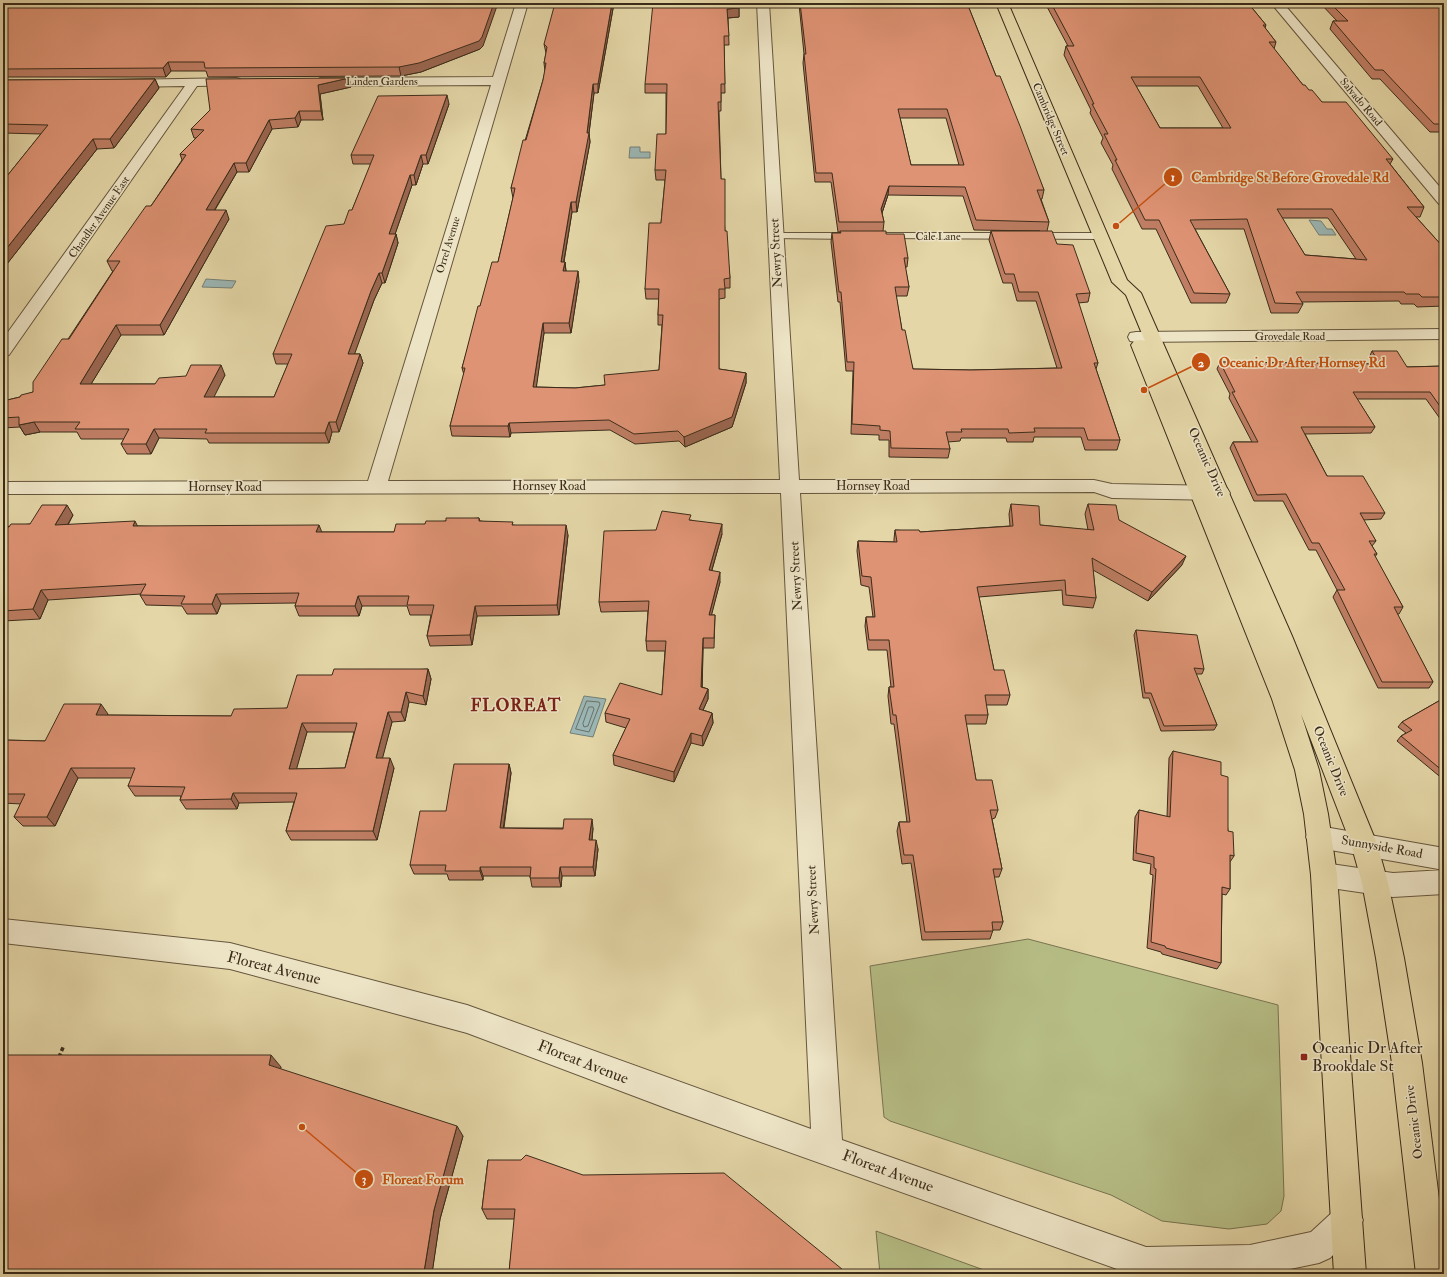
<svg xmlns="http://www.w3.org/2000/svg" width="1447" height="1277" viewBox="0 0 1447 1277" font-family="'IM FELL Double Pica',serif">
<rect width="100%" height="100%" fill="#e4d6a7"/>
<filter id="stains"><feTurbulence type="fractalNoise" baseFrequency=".005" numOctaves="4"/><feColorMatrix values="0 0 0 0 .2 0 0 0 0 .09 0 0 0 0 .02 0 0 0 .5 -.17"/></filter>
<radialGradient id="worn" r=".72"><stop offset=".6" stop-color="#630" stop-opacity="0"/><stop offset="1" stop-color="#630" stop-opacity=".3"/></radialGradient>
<path fill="#b6bd85" stroke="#787450" d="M1028,939L1278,1005L1284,1196L1281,1211L1267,1224L1229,1229L1162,1221L1111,1195L890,1121L884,1117L870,966Z
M876,1231L995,1274H880Z"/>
<path fill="#9bb6b4" stroke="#757f76" d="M630,147H640V152H650V158H629Z
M1309,220L1321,221L1327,229H1332L1336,235H1319Z
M206,279L236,281L232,288L202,287Z
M584,696L606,699L593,737L570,733Z"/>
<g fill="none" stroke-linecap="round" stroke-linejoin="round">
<path stroke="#6b7167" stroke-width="1" d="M587,701L599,702L600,704L589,732L576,729Z
M589,707H593L594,709L588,726L584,727L583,724Z"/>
<defs>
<path id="service" d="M775,233H853L859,236L853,239L771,238L769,236Z
M882,233H1101L1107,236L1101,239L878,238L876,236Z"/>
<path id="minor" d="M516,3H528L388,481L780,480L757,3H769L799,480H1094L1112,484L1220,486L1227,488L1230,493L1227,498L1220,500L1112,498L1094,492L800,493L842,1140L1146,1247L1250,1245L1311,1232L1336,1209L1347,1204L1358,1209L1363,1220L1358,1231L1330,1258L1319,1263L1266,1274H1131L671,1110L467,1033L230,969L3,943V919L230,943L467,1005L811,1129L781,493L3,494V482L368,481L491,85L320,86L314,82L320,78L493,77Z
M1271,3H1283L1444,192V205L1439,204Z
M236,78L240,79L242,82L240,85L197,86L9,355L3,356V339L185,86L126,87L120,83L122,80Z
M1444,329V339L1136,342L1130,341L1128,337L1130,333L1136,332Z
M1319,826L1444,848V894L1393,897L1324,887L1315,883L1311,875L1315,867L1324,863L1393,873L1444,870L1319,848L1310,845L1306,837L1310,829Z"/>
<path id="primary" d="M996,3H1008L1127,280L1141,293L1292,636L1377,844L1388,883L1404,958L1422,1063L1444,1239V1274H1416L1392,1063L1376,958L1362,883L1351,844L1301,714L1319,770L1328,814L1337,875L1366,1274H1334L1311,875L1304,814L1295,770L1272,699L1131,345L1134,341L1140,340L1145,341L1126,295L1112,282Z"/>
</defs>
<use href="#service" stroke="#65563d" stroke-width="2"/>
<use href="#minor" stroke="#65563d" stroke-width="2"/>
<use href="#primary" stroke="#3b2c1a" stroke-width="2"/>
<path stroke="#3b2c1a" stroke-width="3.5" stroke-dasharray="4 2.5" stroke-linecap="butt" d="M59,1057L64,1045"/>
<use href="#service" fill="#ede4c6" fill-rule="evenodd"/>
<use href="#minor" fill="#ede4c6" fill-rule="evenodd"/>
<use href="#primary" fill="#e4d6a7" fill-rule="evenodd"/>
</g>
<path fill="#bf7e64" stroke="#3b2c1a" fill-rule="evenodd" d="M614,3L598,93H594L589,133L590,142L577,212H572L564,262H565L566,271L579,281L571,333H544L536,387L575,388L605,385L659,370L662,325H658V315L659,299H646L645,289L661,223L665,180H656L655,170L666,134V93H645V84L739,8V17L728,18L729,45H724L725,93H721V111H719L721,179L725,231L730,278V288H725V298L719,299V369L746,373V383L732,427L685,447L679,441L635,444L610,430L511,433L510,437L452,436L450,426L464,375L462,368L480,306L498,262L502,245L513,198L511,188L543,80L545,72L544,63L546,53L544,44Z
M794,3H967L996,76L1044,190L1042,199H1041L1049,222L1047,231L1057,244L1090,293L1088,302L1078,303L1098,363L1096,369L1120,440L1117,450H1085L1081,437H1034L1033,442H1007L1006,438H961L960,441L948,442L950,449L948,458L889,457V440H879V435L851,434L853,371H846L840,302H838L831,242L832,233H840V232H838L831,182H815L803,63L804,54L799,4H794ZM900,118H946L959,165H911ZM888,195L963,196L974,230L1040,231H991L989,240L1003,283H1012L1017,301H1036L1057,368L971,370L913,369L902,330L896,296H907L909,287L905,267H907L908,258L883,231L884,222L882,213Z
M1045,3H1248L1266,25L1265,28L1276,42L1274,49L1303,85L1309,90L1322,102L1393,159L1390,164L1424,207L1420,217H1416L1444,248V306L1417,307L1414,304H1401L1399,301L1302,302L1303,304L1298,313H1271L1244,229H1195L1230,294L1226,303H1191L1156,229H1142L1112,169L1113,165L1101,143L1103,138L1090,113L1091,110L1064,55L1066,46H1068ZM1136,86H1198L1223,128H1160ZM1282,218H1328L1356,259L1305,255Z
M1320,3H1444V137L1440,132H1430L1380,79H1372L1330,29L1333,21H1337Z
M3,10L483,46L480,49L421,72L401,76L208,77L206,71H171L166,77H3Z
M349,78L351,87L320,94L323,120H301L298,127L272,129L249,172H237L215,210L229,219L164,335H121L91,384H155L225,375L213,397H274L288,364H276L273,354L344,224L352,210L371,164H353L351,155L449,104L428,164H423L416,185H412L395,234H396L398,243L385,283H382L374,300L354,354H360L363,363L339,432H332L329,443H209L207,439L159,438L151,454H127L121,444L124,439H81L77,432H40L25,435L20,427L3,428V401L20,397L33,392L113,271H112L107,261L151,206L182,160L180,154L196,138H194L191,129Z
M155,79L159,88L114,148L97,149L3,269V181L41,134L3,133V80Z
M1372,351L1407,367L1444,366V420H1441L1426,399H1357L1375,427L1371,433L1305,434L1327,476L1385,513L1381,519L1363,520L1376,541L1372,546L1377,554L1375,557L1403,607L1399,614H1397L1433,682L1429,688H1378L1333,597L1337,590L1316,550H1309L1283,501H1254L1230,448L1233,442H1252L1229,398L1230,394L1217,369L1220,362L1372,364L1369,358Z
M1011,504L1040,525L1088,530L1085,514L1088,504L1119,520L1182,565L1148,601L1093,570L1096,598L1093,608L1063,605L1062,590L979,597L994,670L1010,695L1007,705H986L988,715L986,724H966L976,780L998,810L995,818L992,819L1002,869L999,877H994L1003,922L1000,930H993L990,939L922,940L911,863L902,864L897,831L899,822H907L894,724H891L888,696L889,687H891L887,650H868L865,626L866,617H873L869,587L861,585L857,551L858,541L894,542V539L895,530L920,532L1010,526L1009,514Z
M73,515L68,525L138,526L322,532H394L425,524L446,521L479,518L480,521L513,525L568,535L559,615L477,616L472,645L430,646L427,636L431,615H410L407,606H362L359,616H299L295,606L296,603L221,604L217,614H187L182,606L146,605L140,595L141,594L48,600L40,619L3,621V527L30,524Z
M691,520L722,534L712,570L720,582L711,615H715L714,648H703L702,687L708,689V699L703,710L712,713L713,723L703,746L691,743L674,782L614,765L613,755L626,728L606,722L605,713L662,695L665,651H647L646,641L648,611L601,612L599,602L656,530Z
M1136,630L1204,669L1202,674H1196L1217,725L1214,730L1161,731L1149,698H1143L1134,635Z
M428,669L431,679L426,705L409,702L405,721L392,722L382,758L394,768L377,840H291L286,831L294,802L239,803L237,809H186L180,800L181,796H135L128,786L132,778H78L55,826H23L14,817L21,804L3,803V740L45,741L108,714L107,715L231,716L287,708L332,675ZM307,732H354L345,768L296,769Z
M1444,698V780L1397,741L1401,736L1406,733L1398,727L1402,722Z
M1173,751L1221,775L1228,831L1234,856L1230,862V889L1226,895L1222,894L1221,963L1217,969L1162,954L1161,952L1147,948L1153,875L1150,874L1151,864L1133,860L1135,817L1139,810L1167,817L1169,758Z
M509,764L511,773L504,828H593L592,840L598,849L595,876H562L561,887H532L530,876H483V880H449L447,874H414L410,865L446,811Z
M281,1067L280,1069L463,1136L440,1219L432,1272H509L515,1219H487L482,1209L488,1160L848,1274H3Z"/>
<path fill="#9b6751" stroke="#3b2c1a" d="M494,3H498L483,46L480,49L421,72L401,76L399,67Z
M612,3H614L598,93V84Z
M739,8V17L727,18V9Z
M168,62L171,71L166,77L163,68Z
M349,78L351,87L320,94L323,120L321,111L318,85Z
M155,79L159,88L114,148L110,139Z
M593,84L594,93L589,133L590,142L577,212L576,202L587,133Z
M447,95L449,104L428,164L426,155Z
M299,111L301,120L298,127L295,118Z
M269,120L272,129L249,172L246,163Z
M93,139L97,149L3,269V253Z
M421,155L423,164L416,185L414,175Z
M234,163L237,172L209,219L206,210Z
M410,175L412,185L392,243L389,234Z
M889,186L888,195L880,219L881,209Z
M571,202L572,212L562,272L561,262Z
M226,210L229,219L164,335L160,325Z
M396,234L398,243L385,283L382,273Z
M565,262L566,272L563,271Z
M578,271L579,281L571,333L569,323Z
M379,273L382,283L374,300L351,364L348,354L371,291Z
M543,323L544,333L535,397L533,387Z
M116,325L121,335L85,394L80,384Z
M360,354L363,363L339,432L336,422Z
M221,365L225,375L209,407L204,397Z
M746,373V383L732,427L685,447L684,437Z
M34,422L40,432L25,435L19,425Z
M329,422L332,432L329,443L325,433Z
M509,423L511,433L510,437L508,426Z
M154,429L159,438L151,454L146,444Z
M67,505L73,515L61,536L55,525Z
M135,521L140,531L133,526Z
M722,524V534L709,580V570Z
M319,525L323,535L316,532Z
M566,525L568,535L559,615L557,605Z
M1186,556L1182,565L1148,601L1152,592Z
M720,572V582L709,625V615Z
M41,590L48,600L40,619L33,609Z
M216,594L221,604L217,614L212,604Z
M358,596L362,606L359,616L355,606Z
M475,606L477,616L472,645L470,635Z
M703,638V648L702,697L701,687Z
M428,669L431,679L426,705L423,696Z
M708,689V699L699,719V709Z
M406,692L409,702L405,721L401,712Z
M101,704L108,714L103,725L96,715Z
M388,712L392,722L380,768L376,758Z
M712,713L713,723L703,746L702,736Z
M302,723L307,732L294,778L289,769Z
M691,733V743L674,782V772Z
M390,758L394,768L377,840L373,831Z
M509,764L511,773L502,837L500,828Z
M71,768L78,778L55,826L47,817Z
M233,793L239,803L237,809L231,799Z
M592,819L593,828L591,849L589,840Z
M596,840L598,849L595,876L593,867Z
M480,867L483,876V880L480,871Z
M560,867L562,876L561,887L559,878Z
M271,1055L281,1067L279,1077L269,1065Z
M457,1126L463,1136L440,1219L432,1274L424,1272L434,1210Z"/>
<path fill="#de9374" stroke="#3b2c1a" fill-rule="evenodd" d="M13,3H494L482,37L479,41L419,63L399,67L205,68L204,62H168L163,68L3,69V10Z
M555,3H612L598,84H593L587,133H589L576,202H571L561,262H565L563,271H578L569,323H543L533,387L575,388L605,385L604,375L659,370L663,315H658L659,289H645L649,223H661L666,170H655L657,134H666L667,84H645L653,3H736L739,8L727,9L729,36H724L725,84H721V102H718L721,179H725V231H727L730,278L724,279L725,289H719V369L746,373L732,417L684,437L678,431L634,434L609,420L509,423L508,426H450L465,368H462L478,306H480L492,262H498L502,245L514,193L515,188H511L523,140H526L543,80L546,63H544L547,47L544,44Z
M800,3H967L996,76H1000L1020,126L1044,190H1037L1049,222L976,220L965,187L889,186L881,209L884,222H839L832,173H816L804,54H806ZM898,109H947L964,165H911Z
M1051,3H1248L1266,25H1263L1276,42H1269L1303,85H1305L1309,90H1312L1322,102H1346L1393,159H1386L1424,207H1407L1444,248V297H1422L1419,294H1406L1404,292H1296L1303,304L1275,303L1247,219L1190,220L1230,294L1194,293L1159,220H1145L1115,160H1117L1104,134H1108L1092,104H1094L1066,46H1074ZM1131,77H1200L1231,128H1160ZM1277,209H1332L1367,260L1305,255Z
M1330,3H1444V124H1434L1383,70H1375L1333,21H1348Z
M349,78L318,85L321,111H299L295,118L269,120L246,163H234L206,210H226L160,325H116L80,384H155L159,378L186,376L191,365H221L204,397H274L292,354H273L326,226L344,224L349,210H352L374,155H351L378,96L447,95L426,155H421L414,175H410L389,234H396L382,273H379L371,291L348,354H360L336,422H329L325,433H205L207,429H154L146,444H121L129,429H75L80,422H34L19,425V417L3,418V401L20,397L21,395L33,392V382L62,339H69L120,261H107L146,206H151L186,155L180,154L204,130L191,129L210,110L206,79Z
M155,79L110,139H93L3,253V181L48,125L3,124V80Z
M840,231H886V234H904L908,258H904L909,287H895L902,330H905L913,369L971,370L1062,368L1038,292H1019L1014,274H1005L991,231H1052L1057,244L1073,245L1090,293L1076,294L1098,363H1094L1120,440H1088L1084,428H1034L1035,432L1009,433L1008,429H961L962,432H946L950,449L891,448L890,431L880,430V426L852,424L854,362H847L841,292H839L832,233H841Z
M1372,351H1397L1407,367L1444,366V412L1430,392H1353L1375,427H1301L1327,476H1363L1385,513H1360L1376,541H1369L1377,554H1374L1403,607H1394L1433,682H1382L1337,590H1345L1319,543H1312L1286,494L1257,495L1233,442H1258L1232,392H1235L1220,362L1380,364Z
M1011,504L1039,506L1040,525L1094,530L1088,504L1116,505L1119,520L1186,556L1152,592L1092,558L1096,598L1066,595L1065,580L977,587L994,670H1004L1010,695H985L988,715H965L976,780H992L998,810H990L1002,869H993L1003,922H992L993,931L925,932L913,855H904L899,822H910L896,715H893L889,687H894L889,640H869L866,617H875L871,577L862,576L858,541L897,542L895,530H919L920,532L1013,526Z
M42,505H67L55,525L135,521L133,526L319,525L316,532H394L396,524H425L426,521H446V518H479V521L513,522L512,525H566L557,605L475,606L470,635L427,636L434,605H407L409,596H358L355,606H295L299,593L216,594L212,604H181L185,596L140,595L146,584L41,590L33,609L3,611V527H9L11,524H30Z
M662,511L691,515L689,520L722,524L709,570L720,572L709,615H715L714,638H703L701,687L708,689L699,709L712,713L702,736L691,733L674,772L613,755L630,719L605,713L620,683L662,695L666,641H646L649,601L599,602L604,531L656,530Z
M1136,630L1197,635L1204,669L1194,668L1217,725L1164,726L1151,693H1145Z
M334,669H428L423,696L406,692L401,712H388L376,758H390L373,831H286L297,793H233L231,799L180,800L185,787L128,786L135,768H71L47,817H14L25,794H3V740L45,741L64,704H101L96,715L231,716L234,709L287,708L297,675H332ZM302,723H357L345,768L289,769Z
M1444,698V772L1401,736L1412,730L1402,722Z
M1173,751L1221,762V775L1228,777V831L1233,832L1234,856L1230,855V889L1222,887L1221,963L1166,948L1165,946L1151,942L1156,869L1154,868V857L1136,853L1139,810L1170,817Z
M454,764H509L500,828L563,829L564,819H592L589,840H596L593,867H560L559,878H530L531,867H480V871H445L446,865H410L420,811H446Z
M3,1055H271L269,1065L457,1126L434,1210L424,1272H509L515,1209H482L488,1160H521L526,1155L583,1175L724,1173L848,1274H3Z"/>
<rect fill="#8f2418" stroke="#ede4c6" stroke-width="1.5" x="1300" y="1053" width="8" height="8" rx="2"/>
<g text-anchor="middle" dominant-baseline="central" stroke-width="3" stroke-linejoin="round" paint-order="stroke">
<g font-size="11" fill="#3b2c1a" stroke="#ede4c6">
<text x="382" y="81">Linden Gardens</text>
<text transform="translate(1361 102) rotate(50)">Salvado Road</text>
<text transform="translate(1051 119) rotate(67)">Cambridge Street</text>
<text transform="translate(99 217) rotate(-55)">Chandler Avenue East</text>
<text x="938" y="236">Cale Lane</text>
<text transform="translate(448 245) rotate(-73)">Orrel Avenue</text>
<text x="1290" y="336">Grovedale Road</text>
</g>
<g font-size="13" fill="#3b2c1a" stroke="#ede4c6">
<text transform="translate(776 253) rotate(-93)">Newry Street</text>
<text transform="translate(1207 462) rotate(66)">Oceanic Drive</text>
<text x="549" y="486">Hornsey Road</text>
<text x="873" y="486">Hornsey Road</text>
<text x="225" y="487">Hornsey Road</text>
<text transform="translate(796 576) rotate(-93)">Newry Street</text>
<text transform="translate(1331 761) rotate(68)">Oceanic Drive</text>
<text transform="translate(1382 847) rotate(10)">Sunnyside Road</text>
<text transform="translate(813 900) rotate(-93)">Newry Street</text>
<text transform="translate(1414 1122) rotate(-97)">Oceanic Drive</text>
</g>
<g font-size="16" fill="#3b2c1a" stroke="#ede4c6">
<text transform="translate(274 968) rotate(14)">Floreat Avenue</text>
<text transform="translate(583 1062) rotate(21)">Floreat Avenue</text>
<text transform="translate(888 1171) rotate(20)">Floreat Avenue</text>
</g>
<g font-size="16" fill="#3b2c1a" stroke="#ede4c6" text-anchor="start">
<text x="1312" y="1048">Oceanic Dr After<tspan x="1312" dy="18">Brookdale St</tspan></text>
</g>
<g font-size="17" font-weight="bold" letter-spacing="1" fill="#7a1f14" stroke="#ede4c6">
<text x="516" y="705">FLOREAT</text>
</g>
</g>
<path fill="none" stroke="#c5500f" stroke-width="1.5" d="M1116 226L1173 177M1144 390L1201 362M302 1127L364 1179"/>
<g fill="#c5500f" stroke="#ede4c6" stroke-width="1.5">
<circle cx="1116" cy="226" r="4"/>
<circle cx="1144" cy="390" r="4"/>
<circle cx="302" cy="1127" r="4"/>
<circle cx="1173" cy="177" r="10"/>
<circle cx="1201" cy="362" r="10"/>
<circle cx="364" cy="1179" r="10"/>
</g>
<g font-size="12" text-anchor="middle" font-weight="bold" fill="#fff">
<text x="1173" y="181">1</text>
<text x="1201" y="367">2</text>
<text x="364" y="1183">3</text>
</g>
<g font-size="14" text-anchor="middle" font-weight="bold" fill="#c5500f" stroke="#ede4c6" stroke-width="3" stroke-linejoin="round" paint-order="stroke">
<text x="1290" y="182">Cambridge St Before Grovedale Rd</text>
<text x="1302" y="367">Oceanic Dr After Hornsey Rd</text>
<text x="423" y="1184">Floreat Forum</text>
</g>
<rect width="1447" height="1277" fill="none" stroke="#e4d6a7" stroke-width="16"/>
<rect x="4" y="4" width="1439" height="1269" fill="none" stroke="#3b2c1a" stroke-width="2"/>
<rect x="8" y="8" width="1431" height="1261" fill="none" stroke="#3b2c1a"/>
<rect width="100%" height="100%" filter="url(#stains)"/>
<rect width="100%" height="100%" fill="url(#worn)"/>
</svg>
